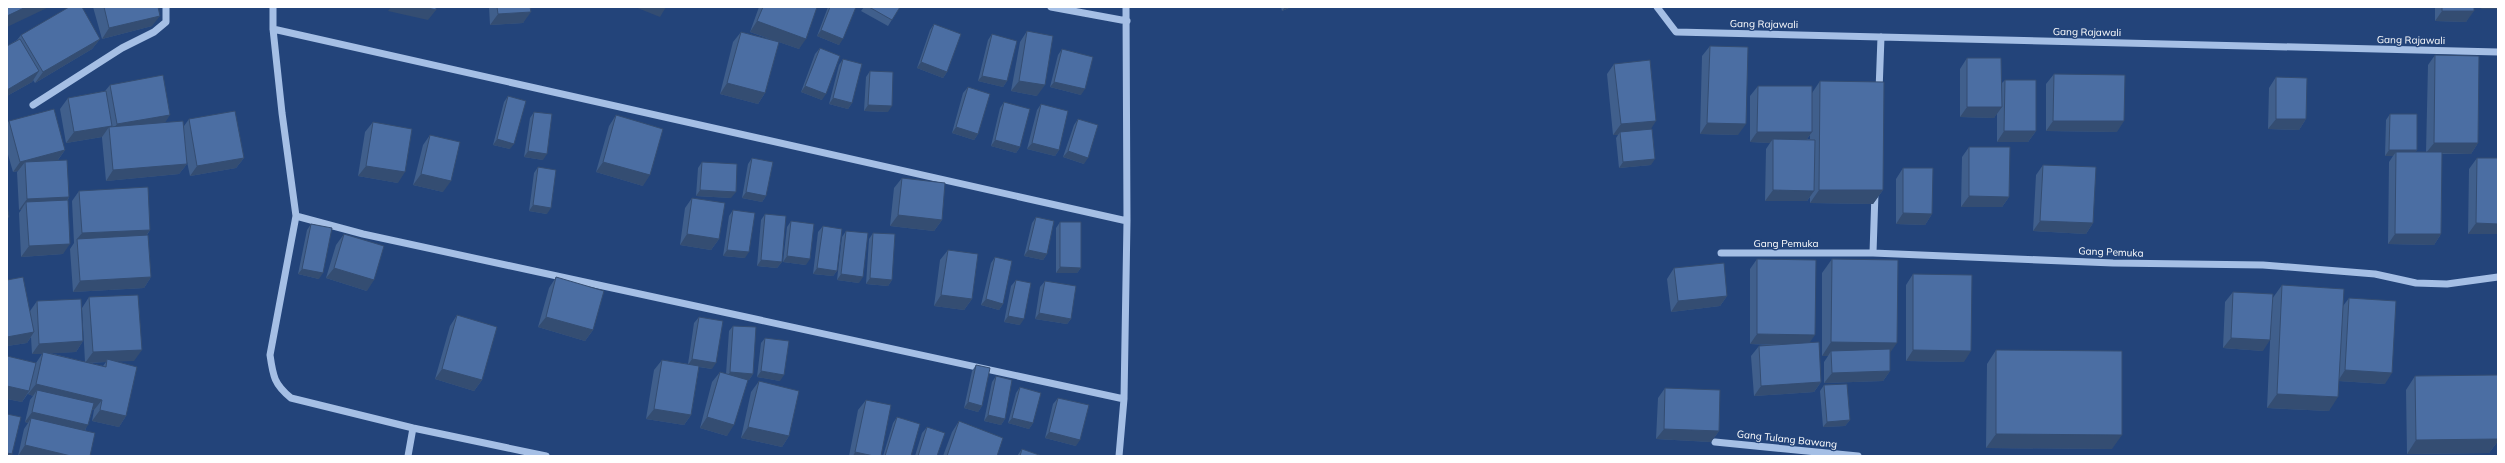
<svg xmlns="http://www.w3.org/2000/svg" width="2505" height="463" viewBox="0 0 2505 463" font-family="Mulish,sans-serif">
<rect width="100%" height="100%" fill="#23447a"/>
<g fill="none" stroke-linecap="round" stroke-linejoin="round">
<path stroke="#a5bfe5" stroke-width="7" d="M273,7V29L282,113L296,216L270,355C273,376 274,384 291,398L413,428L546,456
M1051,7L1127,21
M1657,7L1676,32L2498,52
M273,29L1127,221
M1879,91L1881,37
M33,105L122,48L154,32L166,22V7
M296,216L363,234L1124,399
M1721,253H1873L2113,263L2263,265L2375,274L2416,283L2447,284L2498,277
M1873,253L1875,193
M1715,442L1858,456
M408,456L413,428
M1119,456L1124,399L1127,221L1126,7"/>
</g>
<path fill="#405f8c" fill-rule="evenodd" d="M93,7H158L152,26L102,39Z
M489,7H530L523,23L490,25Z
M759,7H817L799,49L779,42L765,93L758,104L720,94L733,42L741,32L775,41L750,32Z
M828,7H856L839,45L817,36Z
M864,7H900L888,26L861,11Z
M1281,7H1291L1282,11Z
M2435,7H2474L2466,22L2435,21Z
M934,24L947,72L943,78L917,68L930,30Z
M1027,31L1037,96L1011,91L1020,42Z
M992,34L1007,81L1003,87L978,81L988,40Z
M21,35L100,39L92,49L35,83L33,80L32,82L7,96V46L17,40Z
M1710,46L1738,135L1700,134L1702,56Z
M820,48L822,100L801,92L815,54Z
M1062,49L1081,95L1050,87L1058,55Z
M2435,55L2478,143L2471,154H2442L2441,234L2434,245L2388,244L2389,162L2393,156H2385L2386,120L2390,114L2417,150L2415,152H2426L2428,65Z
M1967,58L2001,84L2005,80L2036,131L2028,142H1997V113L1994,118L1960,117V69Z
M843,59L852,103L848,109L829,104L839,65Z
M1614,64L1651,129V165L1619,168L1616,138L1618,135H1613L1607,74Z
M870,71L888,112L864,111L866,77Z
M2054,74L2117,132L2046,131V84Z
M2276,77L2306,119L2299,130L2268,129L2269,88Z
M1820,81L1883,190L1873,204L1810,203V197L1807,201H1765L1766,149L1770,143L1750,142V96L1758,86L1812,93ZM1810,135V139H1807Z
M110,85L165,123L184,126L189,119L244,158L236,168L190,176L186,157L187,164L179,174L106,181L102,138V137L66,143L60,109L68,98L105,91Z
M968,87L978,134L974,140L952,133L963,93Z
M508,96L510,149L493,145L504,102Z
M1004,102L1020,147L1016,153L991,146L1000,108Z
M1041,104L1059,150L1055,156L1027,149L1037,110Z
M534,112L543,160L524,157L530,118Z
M616,115L643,186L596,172L609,126Z
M1078,119L1084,164L1063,157L1074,125Z
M9,121L65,150L58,160L69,197L68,200L63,254L21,257L19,213L21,210H19L17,172L18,171L13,172L7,151V124Z
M373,122L398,183L358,176L365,132Z
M430,135L443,192L413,185L423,145Z
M1969,147L2009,197L2002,207H1961L1962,157Z
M752,158L766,196L762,202L742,198L748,164Z
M2477,158L2498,234H2468L2469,169Z
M702,162L731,198L696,196L698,168Z
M2043,165L2093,223L2086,234L2033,231L2036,175Z
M538,167L547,214L529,211L534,173Z
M1903,168L1932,214L1925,225L1896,224V179Z
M902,178L942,220L934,231L890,226L894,188Z
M79,191L150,230L147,235L151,277L144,288L73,292L70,249L74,243L72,201Z
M692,198L719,239L711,250L680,245L685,208Z
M733,210L745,258L723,256L729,216Z
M765,214L782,262L777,268L757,266L761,220Z
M1036,217L1047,254L1043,260L1024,256L1032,223Z
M791,221L806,265L783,262L787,227Z
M1060,222L1081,268L1077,273H1056V228Z
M311,224L319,279L298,274L307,230Z
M823,226L837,271L833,276L813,274L818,232Z
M846,231L859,283L837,280L842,237Z
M873,233L892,280L888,286L866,284L869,239Z
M344,234L367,291L326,278L336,245Z
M948,250L972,299L964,310L934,306L940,260Z
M995,257L1003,304L999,310L981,305L991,263Z
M1757,259L1810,342L1821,382L1814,392L1754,396L1751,356L1759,346L1772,345L1750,344V269Z
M1832,259L1890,353V371L1883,381L1824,383V362L1828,356H1822V273Z
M1674,268L1727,296L1720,306L1671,312L1667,279Z
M1913,274L1964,362L1906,361V285Z
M556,277L593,330L585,341L538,327L549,288Z
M7,280L30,311L37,301L83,341L76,352L50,353L85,362L82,308L89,297L134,361H115L126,416L119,427L92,421L94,410H92L85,431L90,456H18L24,429L28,423L25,422L30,400L33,396L28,394L29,392L22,402L7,399V356L36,363L42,354H32L31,337L27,343L7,346ZM106,362L103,366L89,363Z
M1016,280L1020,325L1004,322L1011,286Z
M1045,281L1071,319L1067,324L1035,319L1040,287Z
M2282,285L2343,306L2349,298L2385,384L2339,381L2329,411L2267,408L2272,299Z
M2233,292L2263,351L2223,348L2225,302Z
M457,315L482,380L474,391L435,379L450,326Z
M699,317L712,369L699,367L691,415L684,425L646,419L654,370L662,360L688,364L694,323Z
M733,326L753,374L749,380L746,379L727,436L700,428L712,382L720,372L726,374L729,331Z
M765,338L780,381L757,377L761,343Z
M1996,350L2112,449L1986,448L1987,364Z
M976,365L982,406L978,412L964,408L972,371Z
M2498,375V441L2489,453L2407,454L2406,390L2415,376Z
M996,376L1005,419L1001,425L984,421L992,382Z
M759,381L789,436L782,447L741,438L751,392Z
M1824,385L1850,420L1845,426L1823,427L1820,391Z
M1020,387L1033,423L1029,429L1008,423L1016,393Z
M1665,388L1719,431L1711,442L1656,439L1658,398Z
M1058,398L1076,446L1045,438L1053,404Z
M866,400L881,456H849L858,410Z
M897,417L911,456H883L893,423Z
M959,421L997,456H943L952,432Z
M927,427L937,456H915L922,433Z
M1022,449L1042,456H1017Z"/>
<path fill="#344d72" d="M26,7H49L7,27V16Z
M391,7H424L436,10L428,20L388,11Z
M635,7H666L660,17Z
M1285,7H1291L1282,11Z
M2482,7H2498V9H2481Z
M2442,11H2474L2466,22L2435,21Z
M531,12L523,23L490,25L498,14Z
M160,16L152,26L102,39L109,28Z
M757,21L806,39L799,49L750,32Z
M821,30L843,39L839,45L817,36Z
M100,39L92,49L35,83L43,72Z
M921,62L947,72L943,78L917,68Z
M39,71L32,82L7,96V90Z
M982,76L1007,81L1003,87L978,81Z
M1019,81L1045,85L1037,96L1011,91Z
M1054,82L1085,89L1081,95L1050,87Z
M727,83L765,93L758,104L720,94Z
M805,86L826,94L822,100L801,92Z
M833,98L852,103L848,109L829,104Z
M868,105L892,106L888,112L864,111Z
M1967,107H2002L1994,118L1960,117Z
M170,115L163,126L109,135L117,124Z
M2276,119H2306L2299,130L2268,129Z
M1656,121L1649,132H1620L1618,135H1613L1621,124Z
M2053,121H2124L2117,132L2046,131Z
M1707,123L1746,124L1738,135L1700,134Z
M112,126L109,129V127L102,137L66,143L74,132Z
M956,127L978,134L974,140L952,133Z
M2004,131H2036L2028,142H1997Z
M1757,132H1812L1804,143L1773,139L1770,143L1750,142Z
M497,139L514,144L510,149L493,145Z
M995,140L1020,147L1016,153L991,146Z
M1032,143L1059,150L1055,156L1027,149Z
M2434,143H2478L2471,154L2426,153Z
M65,150L57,161L25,162L18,171L13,172L20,162Z
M2389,150H2417L2413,156L2396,152L2393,156H2385Z
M528,151L547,154L543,160L524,157Z
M1068,151L1088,158L1084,164L1063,157Z
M244,158L236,168L190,176L197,166Z
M1655,159L1651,165L1619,168L1623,162Z
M603,162L650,175L643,186L596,172Z
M187,164L179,174L106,181L113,170Z
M366,166L405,172L398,183L358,176Z
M421,174L451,181L443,192L413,185Z
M700,190L736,192L731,198L696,196Z
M1773,190L1814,191L1807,201H1765Z
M1819,190H1883L1873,204L1810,203Z
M746,192L766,196L762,202L742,198Z
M1969,196L2009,197L2002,207H1961Z
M69,197L62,208L26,202L21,210H19L27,199Z
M533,205L551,208L547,214L529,211Z
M1903,213L1932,214L1925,225L1896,224Z
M898,215L942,220L934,231L890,226Z
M2040,221L2093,223L2086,234L2033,231Z
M2476,223L2498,224V234H2468Z
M150,230L143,240L77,239L82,233Z
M687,234L719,239L711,250L680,245Z
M2395,234H2441L2434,245L2388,244Z
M70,244L63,254L21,257L29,246Z
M727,250L749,252L745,258L723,256Z
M1028,250L1047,254L1043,260L1024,256Z
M787,256L810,259L806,265L783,262Z
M761,260L782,262L777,268L757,266Z
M1060,267L1081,268L1077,273H1056Z
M334,268L374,280L367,291L326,278Z
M817,268L837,271L833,276L813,274Z
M302,269L323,273L319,279L298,274Z
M841,274L863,277L859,283L837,280Z
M151,277L144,288L73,292L80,281Z
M870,278L892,280L888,286L866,284Z
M941,295L972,299L964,310L934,306Z
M1727,296L1720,306L1671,312L1678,301Z
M986,299L1003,304L999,310L981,305Z
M1039,313L1071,319L1067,324L1035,319Z
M1008,316L1024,319L1020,325L1004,322Z
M546,317L593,330L585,341L538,327Z
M34,332L27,343L7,346V337Z
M1757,334L1815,335L1808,345L1750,344Z
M2231,338L2270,340L2263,351L2223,348Z
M83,341L76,352L43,354V352L42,354H32L39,344Z
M1831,342L1897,343L1887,357L1831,351L1828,356H1822Z
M142,350L134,361L107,362V359L106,362L85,363L93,352Z
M1913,350L1971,351L1964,362L1906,361Z
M692,359L716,363L712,369L688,365Z
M442,369L482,380L474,391L435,379Z
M2345,370L2392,373L2385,384L2338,381Z
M761,371L784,375L780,381L757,377Z
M1890,371L1883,381L1824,383L1832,373Z
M730,372L753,374L749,380L726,378Z
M1821,382L1814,392L1754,396L1761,386Z
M36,384L102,400L94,410L36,396L37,390L33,396L28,394Z
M7,386L29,391L22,402L7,399Z
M2277,394L2338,397L2329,411L2267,408Z
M968,402L982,406L978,412L964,408Z
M654,409L691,415L684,425L646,419Z
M100,410L126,416L119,427L92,421Z
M32,412L88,425L81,436L31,418L28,423L25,422Z
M988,415L1005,419L1001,425L984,421Z
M707,417L734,425L727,436L700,428Z
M1012,418L1033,423L1029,429L1008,423Z
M1850,420L1845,426L1823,427L1827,422Z
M748,427L789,436L782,447L741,438Z
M1664,429L1719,431L1711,442L1656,439Z
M1049,432L1080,440L1076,446L1045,438Z
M1996,434L2122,435L2112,449L1986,448Z
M2498,439V441L2489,453L2407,454L2416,440Z
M25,445L71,456H18Z
M855,452L874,456H853Z
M7,453L12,454L11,456L9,454L8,456H7Z"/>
<path fill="#4b6ea3" stroke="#344d72" d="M7,7H26L7,16Z
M69,7H82L100,39L43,72L21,35Z
M104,7H158L160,16L109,28Z
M424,7H436V10Z
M497,7H530L531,12L498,14Z
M763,7H817L806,39L757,21Z
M830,7H856L843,39L821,30Z
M869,7H900L892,20Z
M2442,7H2474V11H2442Z
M934,24L961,34L947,72L921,62Z
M1027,31L1053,36L1045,85L1019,81Z
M741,32L779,42L765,93L727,83Z
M992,34L1017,41L1007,81L982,76Z
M20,39L39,71L7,90V46Z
M1710,46L1748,47L1746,124L1707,123Z
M820,48L840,56L826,94L805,86Z
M1062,49L1093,57L1085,89L1054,82Z
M2435,55L2479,56L2478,143H2434Z
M1967,58H2001L2002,107H1967Z
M843,59L862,64L852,103L833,98Z
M1650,60L1656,121L1621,124L1614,64Z
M870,71L893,72L892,106L868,105Z
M2054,74L2125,75L2124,121H2053Z
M163,75L170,115L117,124L110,85Z
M2276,77L2307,78L2306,119H2276Z
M2005,80H2036V131H2004Z
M1820,81L1884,82L1883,190H1819Z
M1758,86H1812V132H1757Z
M968,87L990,94L978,134L956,127Z
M106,91L112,126L74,132L68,98Z
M508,96L526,101L514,144L497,139Z
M1004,102L1030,109L1020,147L995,140Z
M1041,104L1068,111L1059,150L1032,143Z
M54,109L65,150L20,162L9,121Z
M235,111L244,158L197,166L189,119Z
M534,112L552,114L547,154L528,151Z
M2390,114H2417V150H2389Z
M616,115L663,129L650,175L603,162Z
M1078,119L1098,125L1088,158L1068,151Z
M183,121L187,164L113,170L109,127Z
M373,122L412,129L405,172L366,166Z
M1652,129L1655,159L1623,162L1620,132Z
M430,135L460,142L451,181L421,174Z
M1773,139L1815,140L1814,191L1773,190Z
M1969,147H2010L2009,197L1969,196Z
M2396,152H2442L2441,234H2395Z
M752,158L773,162L766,196L746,192Z
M2477,158H2498V224L2476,223Z
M67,160L69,197L27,199L25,162Z
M702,162L737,164L736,192L700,190Z
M2043,165L2096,167L2093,223L2040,221Z
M538,167L556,170L551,208L533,205Z
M1903,168H1933L1932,214L1903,213Z
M902,178L945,183L942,220L898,215Z
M148,187L150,230L82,233L79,191Z
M692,198L725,203L719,239L687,234Z
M68,200L70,244L29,246L26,202Z
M7,205L9,217L7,218Z
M733,210L755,213L749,252L727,250Z
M765,214L786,216L782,262L761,260Z
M1036,217L1054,221L1047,254L1028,250Z
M791,221L814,224L810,259L787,256Z
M1060,222H1081V268L1060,267Z
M311,224L332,228L323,273L302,269Z
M823,226L842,229L837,271L817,268Z
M846,231L868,233L863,277L841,274Z
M873,233L895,234L892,280L870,278Z
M344,234L384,246L374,280L334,268Z
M148,235L151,277L80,281L77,239Z
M948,250L978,254L972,299L941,295Z
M995,257L1012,261L1003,304L986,299Z
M1757,259L1816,260L1815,335L1757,334Z
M1832,259L1898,260L1897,343L1831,342Z
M1724,263L1727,296L1678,301L1674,268Z
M1913,274L1972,275L1971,351L1913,350Z
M23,277L34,332L7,337V280Z
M556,277L604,291L593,330L546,317Z
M1016,280L1031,283L1024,319L1008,316Z
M1045,281L1076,286L1071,319L1039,313Z
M2282,285L2344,289L2338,397L2277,394Z
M2233,292L2273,294L2270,340L2231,338Z
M138,295L142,350L93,352L89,297Z
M2349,298L2396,301L2392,373L2345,370Z
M81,299L83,341L39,344L37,301Z
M457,315L497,327L482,380L442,369Z
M699,317L723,321L716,363L692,359Z
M733,326L756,327L753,374L730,372Z
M765,338L789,341L784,375L761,371Z
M1819,342L1821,382L1761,386L1759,346Z
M1890,349V371L1832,373L1831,351Z
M1996,350L2122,351V435L1996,434Z
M43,352L106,367L107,359L137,367L126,416L100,410L102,400L36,384Z
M7,356L36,363L29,391L7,386Z
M662,360L699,366L691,415L654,409Z
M976,365L990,368L982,406L968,402Z
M720,372L748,380L734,425L707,417Z
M2498,375V439L2416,440L2415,376Z
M996,376L1012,380L1005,419L988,415Z
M759,381L799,391L789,436L748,427Z
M1847,384L1850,420L1827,422L1824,385Z
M1020,387L1041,393L1033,423L1012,418Z
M1665,388L1720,390L1719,431L1664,429Z
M37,390L94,403L88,425L32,412Z
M1058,398L1089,405L1080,440L1049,432Z
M866,400L891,405L881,456H874L855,452Z
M7,414L21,417L12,454L7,453Z
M897,417L920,424L911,456H885Z
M31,418L95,433L90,456H71L25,445Z
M959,421L1003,438L997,456H947Z
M927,427L945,433L937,456H918Z
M1022,449L1042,456H1020Z
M9,454L16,456H9Z"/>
<g text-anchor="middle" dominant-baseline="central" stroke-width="3" stroke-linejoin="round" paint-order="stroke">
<g font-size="10" fill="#fff" stroke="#23447a">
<text transform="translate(1764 24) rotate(1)">Gang Rajawali</text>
<text transform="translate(2087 32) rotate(1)">Gang Rajawali</text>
<text transform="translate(2411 40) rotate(1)">Gang Rajawali</text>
<text x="1786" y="243">Gang Pemuka</text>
<text transform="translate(2111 252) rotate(2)">Gang Pemuka</text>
<text transform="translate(1787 439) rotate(6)">Gang Tulang Bawang</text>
</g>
</g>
<rect width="2505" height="463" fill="none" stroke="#ffffff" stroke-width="16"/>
</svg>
